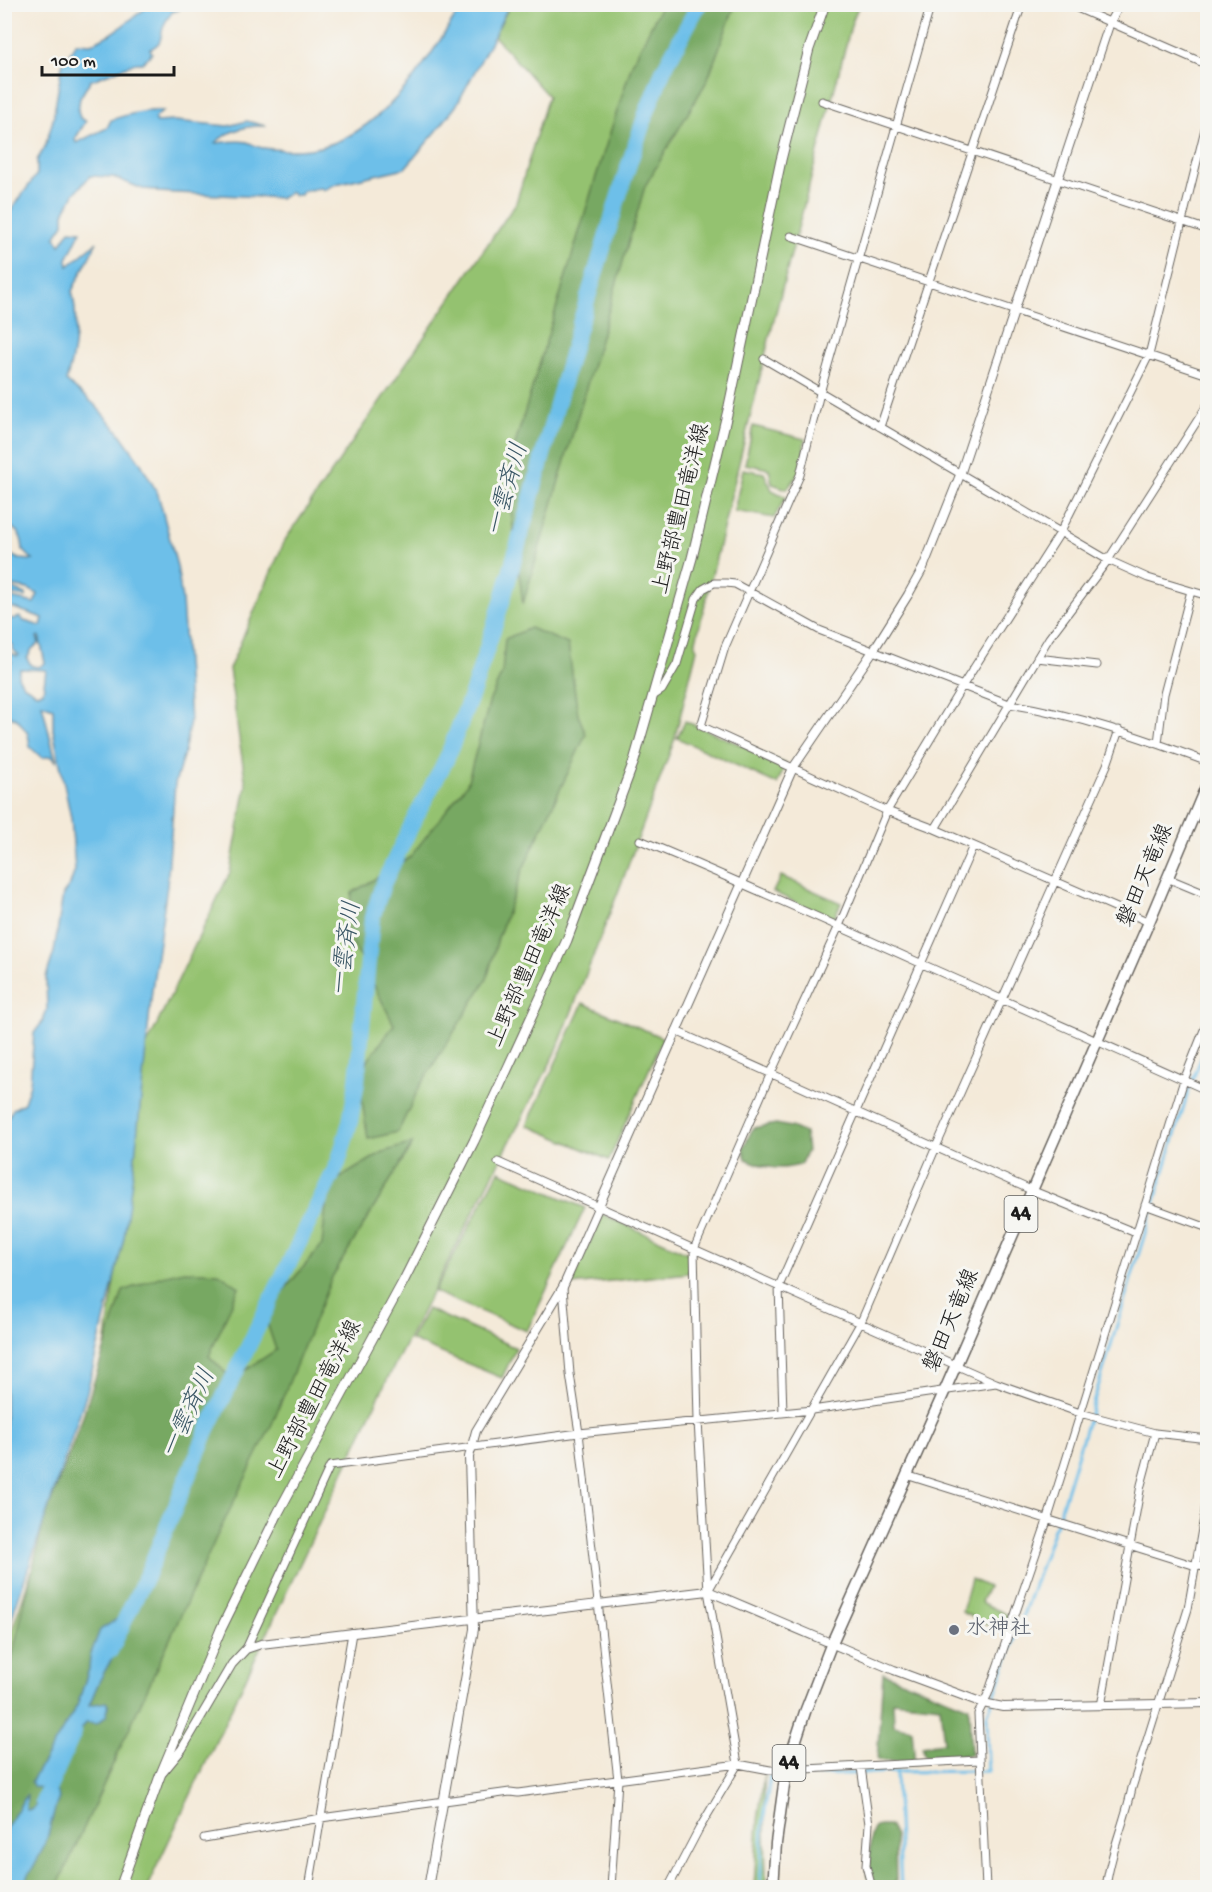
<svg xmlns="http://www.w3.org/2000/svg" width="1212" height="1892" viewBox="0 0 1212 1892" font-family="'Gochi Hand','Klee One',sans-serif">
<rect width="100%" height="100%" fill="#f6f6f2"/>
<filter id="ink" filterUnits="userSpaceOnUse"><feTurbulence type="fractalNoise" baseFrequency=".0167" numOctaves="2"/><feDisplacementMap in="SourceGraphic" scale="12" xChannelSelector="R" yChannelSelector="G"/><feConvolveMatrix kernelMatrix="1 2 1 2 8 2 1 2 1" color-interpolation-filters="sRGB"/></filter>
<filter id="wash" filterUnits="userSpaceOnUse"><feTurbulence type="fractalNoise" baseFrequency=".008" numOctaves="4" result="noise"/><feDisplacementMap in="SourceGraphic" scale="24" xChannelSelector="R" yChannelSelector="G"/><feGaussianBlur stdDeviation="1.35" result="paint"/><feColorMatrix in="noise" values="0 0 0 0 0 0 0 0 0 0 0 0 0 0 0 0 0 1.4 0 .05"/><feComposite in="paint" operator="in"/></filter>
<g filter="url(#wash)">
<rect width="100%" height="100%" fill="#f4ead9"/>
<path fill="#94c270" stroke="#586f46" stroke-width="1.5" d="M510,5H859L852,22L769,339L695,645L697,649L674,741L625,874L556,1052L386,1382L147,1887L5,1888V1651L104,1354L146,1047L230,872L246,786L229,669L285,540L516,203L548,96L494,36Z
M753,426L805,439L802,470L787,489L772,484L769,469L745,464Z
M743,469L764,473L772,490L786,497L774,518L734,511Z
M685,721L786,764L777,784L677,738Z
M781,876L841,903L833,920L773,892Z
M583,1003L663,1038L609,1160L527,1125Z
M499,1171L585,1208L527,1331L434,1292Z
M602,1214L690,1254L689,1273L571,1285Z
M427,1309L516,1348L502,1378L410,1340Z
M971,1579L988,1587L981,1602L1010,1616L1002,1631L962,1612Z
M764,1774L766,1887H754L758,1821Z"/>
<path fill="#77a862" stroke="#4a623f" stroke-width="1.5" d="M662,4L735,5L707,81L645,186L523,604L506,474L594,183L632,64Z
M530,628L568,644L578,715L586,734L522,871L498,938L487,979L420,1086L398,1132L368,1139L358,1074L394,1025L347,932L352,893L410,857L467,784L490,700L502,673L505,639Z
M776,1124L791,1127L805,1133L807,1151L800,1165C778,1171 767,1168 746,1159L743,1148L753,1128Z
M413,1143L332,1277L272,1424L216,1538L57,1887L5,1888V1687L43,1523L81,1422L123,1291L162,1276L184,1271L219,1273L239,1287L209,1356L232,1379L276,1350L264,1314L322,1245L328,1185L383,1152Z
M883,1673L969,1707L971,1755L925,1757L922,1746L944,1743L940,1706L893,1701L894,1725L912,1729L915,1764L877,1760Z
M880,1826H890L895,1836L896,1884L875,1885L868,1876L871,1835L875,1827Z"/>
<path fill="#6dbfe9" stroke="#446e82" stroke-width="1.5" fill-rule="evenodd" d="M150,5H180L179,10L172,12C170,16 166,20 164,25C159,36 165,42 150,49L152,53L142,63H135L90,81L80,98L78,111L80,118L86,121L75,139L76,143L107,128L111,120C129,114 144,110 163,111L155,118L156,122L175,121L228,126L247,121L266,126C246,125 229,130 215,143C225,142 238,140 247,142C253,144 258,148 264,148C279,150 296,151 310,149C379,140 430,59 462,5H509L494,36L456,106L436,132L405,168L336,184L324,190L321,188L303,191L301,195H294L290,192L281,198L157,192V190L143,189L113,177L90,176L74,194L64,213V224L55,237L60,245L70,230L81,231L67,259L68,266L97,242L72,291C79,319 75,354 66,381L94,404L118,431L140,462L158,494L177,566L182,600L190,721L184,753L175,784L167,886L152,990L134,1166L124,1238L87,1392L5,1638V1123L13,1109L24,1103L30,1084L34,1033L43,1021L47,1009L46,977L54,952L63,894L70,885L75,870L71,818L53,730V708L42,704L56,761L51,756L42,758L30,747L28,734L18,720L5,713V665L12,662L5,657V651L17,656L19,655L12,649L13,645L5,642V616L12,619L20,617L24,621L41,626L43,618L5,605V586L26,594V597L13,595L11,598L34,603L38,594L28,589L5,585V552L19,559L33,560L23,550C22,534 18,531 5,523V219L37,174V160L45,147L53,120L62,65L76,43L91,44L114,32ZM39,636L45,663L39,667L32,666L27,659L32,649L39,643L37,637ZM20,669L46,670L43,692L36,693L23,685L18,676Z
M117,1619C127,1637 109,1663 101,1678C96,1687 93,1697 89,1705L106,1702L109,1706L106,1716L97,1724L86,1723L49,1775L59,1798C52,1813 51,1829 45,1844C39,1859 29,1872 23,1887H8L5,1881V1830L27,1794L26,1810L33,1809L41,1796V1788L34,1787L31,1782L77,1706L89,1669L90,1656L100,1630Z"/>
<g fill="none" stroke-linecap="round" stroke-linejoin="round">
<path stroke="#6dbfe9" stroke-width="3" d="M896,1772L901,1888
M789,1776L896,1772L988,1771L987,1716L1059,1515L1189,1089L1208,1041
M760,1888L763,1825L770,1776H782"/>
<path stroke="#6dbfe9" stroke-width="16" d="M110,1651L148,1572L207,1431L338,1163L350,1122L357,1081L372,918L383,884L414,820L446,760L473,691L502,602L575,340L624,179L646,114L663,71L699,4
M43,1801L74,1732"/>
</g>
</g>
<g filter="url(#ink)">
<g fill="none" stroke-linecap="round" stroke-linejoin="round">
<defs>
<path id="minor" d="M931,4L820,393L800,475L725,647L701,726L887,811L935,829L1149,922
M1068,4L1208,65
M822,101L1208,230
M791,236L1208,375
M764,359L1108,560L1148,578L1208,596
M880,427L1022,4
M1037,658L1097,665
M653,696L662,690L677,664L696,599L703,589L714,583H726L735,584L748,591L819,630L1009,704C1078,715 1143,738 1208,762
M1158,743L1164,694L1191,591
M935,829L1049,638L1108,560L1208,404
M640,840C734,879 827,921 920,963C1016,1006 1112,1047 1208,1091
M1167,878L1208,895
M676,1031L1031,1190L1136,1233
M498,1162L996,1383L1080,1413L1155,1433L1208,1439
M1145,1205L1208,1228
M563,1288L570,1374L579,1433L618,1780L611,1888
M783,1413L779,1286L973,846
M906,1475L1196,1566L1208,1567
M708,1591L861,1322L936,1147L1107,765L1119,730
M246,1649L330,1466L579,1433L812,1410L996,1383
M1101,1706L1141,1485L1155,1433
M861,1767L869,1824L866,1866L872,1888
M204,1838L321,1818L510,1792L518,1793L738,1764L770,1770H786L979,1760
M309,1888L352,1633
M668,1888L699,1829L738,1764L708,1591L698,1421L694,1249L771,1073L839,926L887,811L963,685L1060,533L1149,355L1208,117
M986,1888L978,1714L988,1694L1048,1518L1184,1080L1208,1020
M1106,1888C1110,1853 1125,1822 1132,1788L1188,1609L1205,1512L1208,1477"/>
<path id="tertiary" d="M163,1772L182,1749L232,1664L246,1649L261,1644L708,1591L894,1670L983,1703L1003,1707L1208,1703
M428,1888L474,1629L469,1457L476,1431L563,1287L793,768L873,651L908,595L923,568L960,475L1110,22L1120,4"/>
<path id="secondary" d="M120,1888L160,1776L221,1629L278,1513L404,1280L474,1141L567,940L634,761L692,558L729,406L781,160L809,49L825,4"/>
<path id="primary" d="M773,1888L776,1843L786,1770L805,1712L831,1645L945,1390L1149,922L1208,782"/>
</defs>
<use href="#minor" stroke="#68645e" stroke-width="9"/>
<use href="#tertiary" stroke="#68645e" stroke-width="10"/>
<use href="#secondary" stroke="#68645e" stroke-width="11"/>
<use href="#primary" stroke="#68645e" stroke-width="13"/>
<use href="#minor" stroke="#fff" stroke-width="7"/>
<use href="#tertiary" stroke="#fff" stroke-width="8"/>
<use href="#secondary" stroke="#fff" stroke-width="9"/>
<use href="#primary" stroke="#fff" stroke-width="10"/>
</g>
</g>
<circle fill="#6b7280" stroke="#f6f6f2" stroke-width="2" cx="954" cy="1630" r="6"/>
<g text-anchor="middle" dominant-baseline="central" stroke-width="6" stroke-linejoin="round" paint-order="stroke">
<g fill="#f6f6f2" stroke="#5d5d5c" stroke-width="1.5">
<rect x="1004.5" y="1196" width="33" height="36" rx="4.5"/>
<rect x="772.5" y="1745" width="33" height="36" rx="4.5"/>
</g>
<g font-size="21" font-weight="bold" fill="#1c1c1c">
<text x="1021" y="1214">44</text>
<text x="789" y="1763">44</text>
</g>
<g font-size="22" fill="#1c1c1c" stroke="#f6f6f2">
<text transform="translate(683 509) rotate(-76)">上野部豊田竜洋線</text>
<text transform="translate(1147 876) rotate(-67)">磐田天竜線</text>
<text transform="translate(531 966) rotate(-66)">上野部豊田竜洋線</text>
<text transform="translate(953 1321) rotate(-67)">磐田天竜線</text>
<text transform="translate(316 1400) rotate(-62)">上野部豊田竜洋線</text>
</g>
<g font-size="22" fill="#5b616d" stroke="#f6f6f2" text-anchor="start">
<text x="966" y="1630">水神社</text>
</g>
<g font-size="24" font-style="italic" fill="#385564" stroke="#f6f6f2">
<text transform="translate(509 490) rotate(-74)">一雲斉川</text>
<text transform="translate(348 949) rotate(-82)">一雲斉川</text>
<text transform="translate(190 1414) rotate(-65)">一雲斉川</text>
</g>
</g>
<rect width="1212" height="1892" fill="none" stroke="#f6f6f2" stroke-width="24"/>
<path d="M42 66v9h132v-9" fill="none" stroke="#1c1c1c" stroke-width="3"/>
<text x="51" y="66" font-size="18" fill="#1c1c1c" stroke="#f6f6f2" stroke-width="4.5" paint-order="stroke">100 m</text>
</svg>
